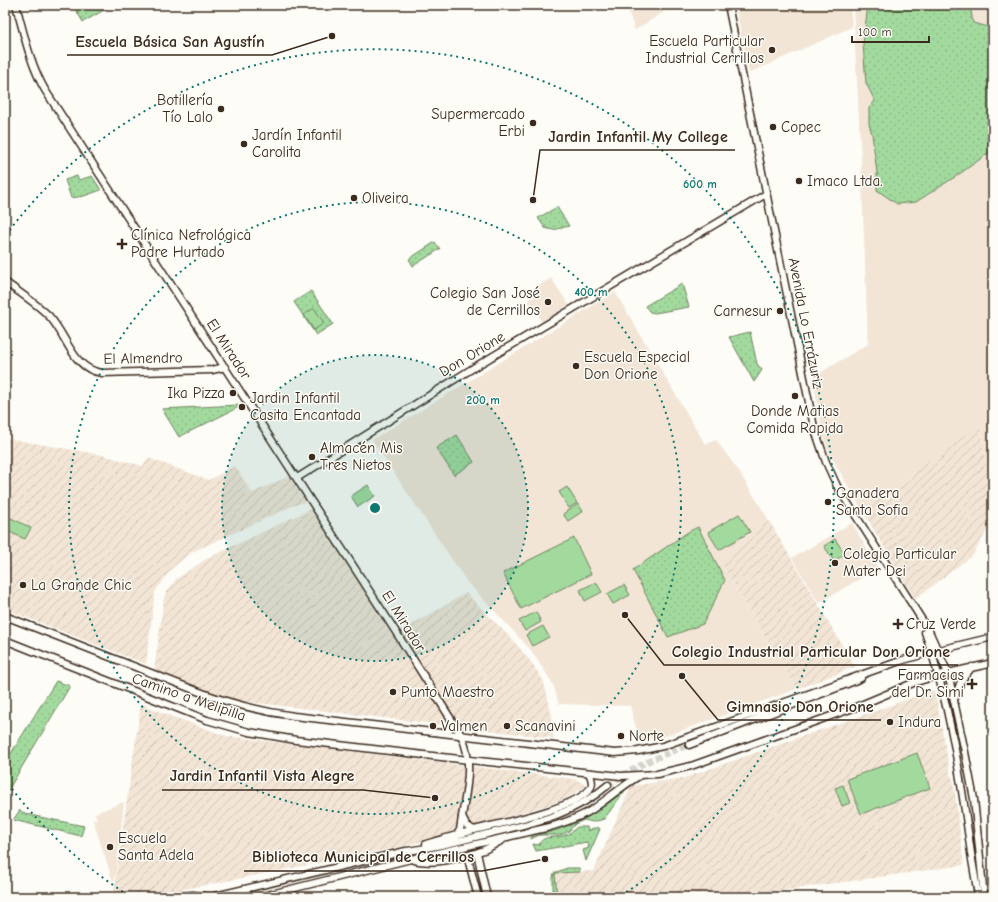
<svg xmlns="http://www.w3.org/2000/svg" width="998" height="902" viewBox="0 0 998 902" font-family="'Comic Neue',sans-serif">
<defs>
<pattern id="industrial-furrows" width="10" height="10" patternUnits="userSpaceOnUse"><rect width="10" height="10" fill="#f2e5d6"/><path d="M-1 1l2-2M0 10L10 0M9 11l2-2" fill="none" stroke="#d0c5b7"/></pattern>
<pattern id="green-dots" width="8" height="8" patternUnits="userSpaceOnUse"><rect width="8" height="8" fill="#a2da9e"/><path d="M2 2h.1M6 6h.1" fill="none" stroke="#8cbb88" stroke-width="1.8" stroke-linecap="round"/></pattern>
</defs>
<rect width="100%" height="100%" fill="#fdfcf7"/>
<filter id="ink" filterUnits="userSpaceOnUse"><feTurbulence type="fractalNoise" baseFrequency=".025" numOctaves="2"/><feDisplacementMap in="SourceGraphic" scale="8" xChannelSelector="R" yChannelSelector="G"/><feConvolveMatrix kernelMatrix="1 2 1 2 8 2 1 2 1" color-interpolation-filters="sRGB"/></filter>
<g filter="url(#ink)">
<path fill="#f2e5d6" d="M626,5H675L635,30Z
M735,5H775L777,9L788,5H850L852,27L749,73Z
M853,5H993V509L980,425L862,510L829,453L822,431L813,377L868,344L861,160Z
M551,278L569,305L542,322L528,300L539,293L536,287Z
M615,292L705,444L716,440L738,470L768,519L719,561L797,689L669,735L640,742L630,706L559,704L553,684L530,649L467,582L372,440Z
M852,523L878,568L819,603L792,558Z
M124,802L116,873L113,882L93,820L97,819L95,813Z"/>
<path fill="url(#industrial-furrows)" d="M980,424L993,509V520L973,555L915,599L862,510Z
M5,438L102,455L143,466L148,458L209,480L235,466L252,493L289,476L306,502L295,505L192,552L173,567L155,592L146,664L5,609Z
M311,509L447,715L443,725L232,700L154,671L164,597L176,579L208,558Z
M768,519L855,667L797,689L719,561Z
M466,593L513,640L531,662L544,682L552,716L553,738L461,727L399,632Z
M934,690L937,702L951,777L953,778L964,865L737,897H557L555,873L594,871L631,786L684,778Z
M141,703L149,708L226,736L574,779L587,785L565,800L443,836L400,847L165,893L144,897H113Z"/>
<path fill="url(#green-dots)" stroke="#6e825e" d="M85,5H113L83,22L76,10Z
M868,5H970L973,23L993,28V150L958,175L916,202L897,204L877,190V173L872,134L869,124V108L875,101L866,83L863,44Z
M77,176L79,180L92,176L101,190L84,196L71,198L65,180Z
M557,207L569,226L553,230L545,228L538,218Z
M435,242L440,249L413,266L409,259Z
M682,284L689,307L655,313L650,312L645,306Z
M311,291L333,324L316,335L294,302Z
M750,332L757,364L762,370L754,382L729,337Z
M238,405L239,407L179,437L162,409Z
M457,435L474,462L454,475L436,448Z
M698,527L725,580L703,624L668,637L633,570L688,532Z
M56,681L70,686L7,792L5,790V763Z
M624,791V792L604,819L593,822L584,820L575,824L569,831L561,835H539L531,839V837L557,830L572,824L604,806Z
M20,810L25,814L84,826L81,836L13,820Z
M577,827H587L588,831L598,827L600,829L586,861L583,850L589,848L587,842L536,851L533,844L539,845C542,835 554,838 563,836C569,834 573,831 577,827Z
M567,868H579L580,872L555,873L557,897H553V877L554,873Z"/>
<path fill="#a2da9e" stroke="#6e825e" d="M314,308L324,323L314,330L304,315Z
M368,485L375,496L358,507L351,496Z
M567,487L577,503L569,508L559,492Z
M578,504L583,511L568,521L563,514Z
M739,514L750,532L719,550L708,532Z
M11,518L31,528L25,539L5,530Z
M574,538L591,574L521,609L503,573Z
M835,539L845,554L834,561L824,546Z
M596,582L602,592L585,601L580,590Z
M624,585L630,595L613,604L607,594Z
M536,612L541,622L525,631L519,621Z
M543,626L549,637L532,646L526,635Z
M917,753L930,788L861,814L847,779Z
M843,785L850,803L842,806L835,788Z"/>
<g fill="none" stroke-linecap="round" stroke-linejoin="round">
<path stroke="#d6d2cc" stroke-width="6" stroke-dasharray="6 3" stroke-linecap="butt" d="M608,785C633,766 660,756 689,745"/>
<defs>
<path id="secondary" d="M16,5C24,34 30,64 45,90L394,629L461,735C474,761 466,790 462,817L466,825L474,830C497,824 580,808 591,787C593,783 591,777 589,773
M728,5L814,427L826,462L837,486L929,631L948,673L965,752L974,799L984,897
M5,282C20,293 36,303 49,316C67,335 72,369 102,373L212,370L225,367
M297,478L478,365L766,194
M925,632C949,701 960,773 970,846C972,863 976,880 978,897
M477,853L487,897
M467,855L478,897
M411,859C429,866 463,858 481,851C490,848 498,842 506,838"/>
<path id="primary" d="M5,616L197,691C228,703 260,711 294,716L615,753L638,751L663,746L900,661L931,652L993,637
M5,640L207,720L249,732L296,740L441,757L621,776L657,774L691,766L856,707L913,683L939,675L993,663
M954,700L961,681L972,667
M443,733L450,728L451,720
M689,745L847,684L861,678
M456,836L460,830L462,817
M426,844L474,830
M172,897L193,895L212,897
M211,897L406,851C433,848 460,841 487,834C532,823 572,816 608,785
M259,897L411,859L550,827C565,822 580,818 593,809C609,798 622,786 639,776"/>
</defs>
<use href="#secondary" stroke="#3b2a1e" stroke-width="9"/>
<use href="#primary" stroke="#3b2a1e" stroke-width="9"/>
<use href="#secondary" stroke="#fdfcf7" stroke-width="6"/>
<use href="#primary" stroke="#fdfcf7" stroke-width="6"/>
</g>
</g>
<circle cx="375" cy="508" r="153" fill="#0f766e" fill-opacity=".12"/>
<g fill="none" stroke="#0f766e" stroke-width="2" stroke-dasharray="2 4">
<circle cx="375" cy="508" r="153"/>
<circle cx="375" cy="508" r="306"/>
<path d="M128 895A459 459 0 0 1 6 781M6 235A459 459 0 1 1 622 895"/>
</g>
<g fill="#3b2a1e" stroke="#fdfcf7" stroke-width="1.5">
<circle cx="772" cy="50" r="4"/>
<circle cx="221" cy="109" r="4"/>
<circle cx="533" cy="123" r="4"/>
<circle cx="773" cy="127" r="4"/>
<circle cx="244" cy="144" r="4"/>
<circle cx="799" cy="181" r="4"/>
<circle cx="354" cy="198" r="4"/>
<path d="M120 238h4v4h4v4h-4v4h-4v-4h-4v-4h4z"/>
<circle cx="548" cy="302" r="4"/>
<circle cx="780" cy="311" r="4"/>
<circle cx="576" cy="366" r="4"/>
<circle cx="233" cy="393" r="4"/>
<circle cx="795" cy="396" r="4"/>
<circle cx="242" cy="407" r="4"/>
<circle cx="312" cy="457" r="4"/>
<circle cx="828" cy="502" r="4"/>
<circle cx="835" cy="563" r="4"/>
<circle cx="23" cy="585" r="4"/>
<path d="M896 618h4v4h4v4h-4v4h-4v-4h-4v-4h4z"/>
<path d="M970 678h4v4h4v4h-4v4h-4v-4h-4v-4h4z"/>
<circle cx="393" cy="692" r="4"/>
<circle cx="890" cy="722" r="4"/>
<circle cx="433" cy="726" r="4"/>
<circle cx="507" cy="726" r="4"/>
<circle cx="621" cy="736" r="4"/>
<circle cx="110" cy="847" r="4"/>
</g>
<g text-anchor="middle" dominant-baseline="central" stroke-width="3" stroke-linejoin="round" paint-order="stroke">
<g font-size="15" fill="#3b2a1e" stroke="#fdfcf7" text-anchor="start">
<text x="764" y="41" text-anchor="end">Escuela Particular<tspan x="764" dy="17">Industrial Cerrillos</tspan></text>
<text x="213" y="100" text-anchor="end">Botillería<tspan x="213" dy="17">Tío Lalo</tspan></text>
<text x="525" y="114" text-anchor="end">Supermercado<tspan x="525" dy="17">Erbi</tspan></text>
<text x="781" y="127">Copec</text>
<text x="252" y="135">Jardín Infantil<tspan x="252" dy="17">Carolita</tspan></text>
<text x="807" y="181">Imaco Ltda.</text>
<text x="362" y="198">Oliveira</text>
<text x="131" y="235">Clínica Nefrológica<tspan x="131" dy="17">Padre Hurtado</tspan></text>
<text x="540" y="293" text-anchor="end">Colegio San José<tspan x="540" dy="17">de Cerrillos</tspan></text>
<text x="772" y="311" text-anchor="end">Carnesur</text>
<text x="584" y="357">Escuela Especial<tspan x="584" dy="17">Don Orione</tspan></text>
<text x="225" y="393" text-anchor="end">Ika Pizza</text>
<text x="250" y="398">Jardin Infantil<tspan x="250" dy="17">Casita Encantada</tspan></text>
<text x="795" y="411" text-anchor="middle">Donde Matias<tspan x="795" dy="17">Comida Rapida</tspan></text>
<text x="320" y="448">Almacén Mis<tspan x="320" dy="17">Tres Nietos</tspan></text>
<text x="836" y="493">Ganadera<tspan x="836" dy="17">Santa Sofia</tspan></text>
<text x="843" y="554">Colegio Particular<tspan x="843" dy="17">Mater Dei</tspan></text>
<text x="31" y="585">La Grande Chic</text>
<text x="906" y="624">Cruz Verde</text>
<text x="964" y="675" text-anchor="end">Farmacias<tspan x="964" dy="17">del Dr. Simi</tspan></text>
<text x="401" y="692">Punto Maestro</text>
<text x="898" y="722">Indura</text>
<text x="441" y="726">Valmen</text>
<text x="515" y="726">Scanavini</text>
<text x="629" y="736">Norte</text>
<text x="118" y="838">Escuela<tspan x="118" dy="17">Santa Adela</tspan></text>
</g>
<g font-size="15" fill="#3b2a1e" stroke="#fdfcf7">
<text transform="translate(806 323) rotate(79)">Avenida Lo Errázuriz</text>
<text transform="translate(229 349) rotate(57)">El Mirador</text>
<text transform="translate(472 354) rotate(-31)">Don Orione</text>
<text transform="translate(143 358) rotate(-1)">El Almendro</text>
<text transform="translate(404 621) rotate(58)">El Mirador</text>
<text transform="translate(189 697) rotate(19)">Camino a Melipilla</text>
</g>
</g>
<circle cx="375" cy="508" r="6" fill="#0f766e" stroke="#fdfcf7" stroke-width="2"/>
<g font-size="12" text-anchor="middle" font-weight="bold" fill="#0f766e" stroke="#fdfcf7" stroke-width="3" stroke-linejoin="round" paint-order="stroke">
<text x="700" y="188">600 m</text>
<text x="591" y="296">400 m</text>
<text x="483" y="404">200 m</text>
</g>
<path fill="none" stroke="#3b2a1e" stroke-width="1.5" d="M332 36L272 55H67M533 200L540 150H735M625 615L664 665H958M682 676L718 720H881M435 798L363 790H162M545 859L482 871H244"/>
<g fill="#3b2a1e" stroke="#fdfcf7" stroke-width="1.5">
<circle cx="332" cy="36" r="4"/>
<circle cx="533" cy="200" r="4"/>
<circle cx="625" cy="615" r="4"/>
<circle cx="682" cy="676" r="4"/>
<circle cx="435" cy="798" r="4"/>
<circle cx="545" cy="859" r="4"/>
</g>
<g font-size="16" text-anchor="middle" font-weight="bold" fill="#3b2a1e" stroke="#fdfcf7" stroke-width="3" stroke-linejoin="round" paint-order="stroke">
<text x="170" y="47">Escuela Básica San Agustín</text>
<text x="638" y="142">Jardin Infantil My College</text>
<text x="811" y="657">Colegio Industrial Particular Don Orione</text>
<text x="800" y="712">Gimnasio Don Orione</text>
<text x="262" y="781">Jardin Infantil Vista Alegre</text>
<text x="363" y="862">Biblioteca Municipal de Cerrillos</text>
</g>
<rect width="998" height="902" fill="none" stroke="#fdfcf7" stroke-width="20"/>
<rect x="10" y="10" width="978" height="882" fill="none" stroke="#3b2a1e" stroke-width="1.5" filter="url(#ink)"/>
<path d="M852 36v6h77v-6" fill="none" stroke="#3b2a1e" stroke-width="2"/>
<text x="858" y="36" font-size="12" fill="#3b2a1e" stroke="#fdfcf7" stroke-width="3" paint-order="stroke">100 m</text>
</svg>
